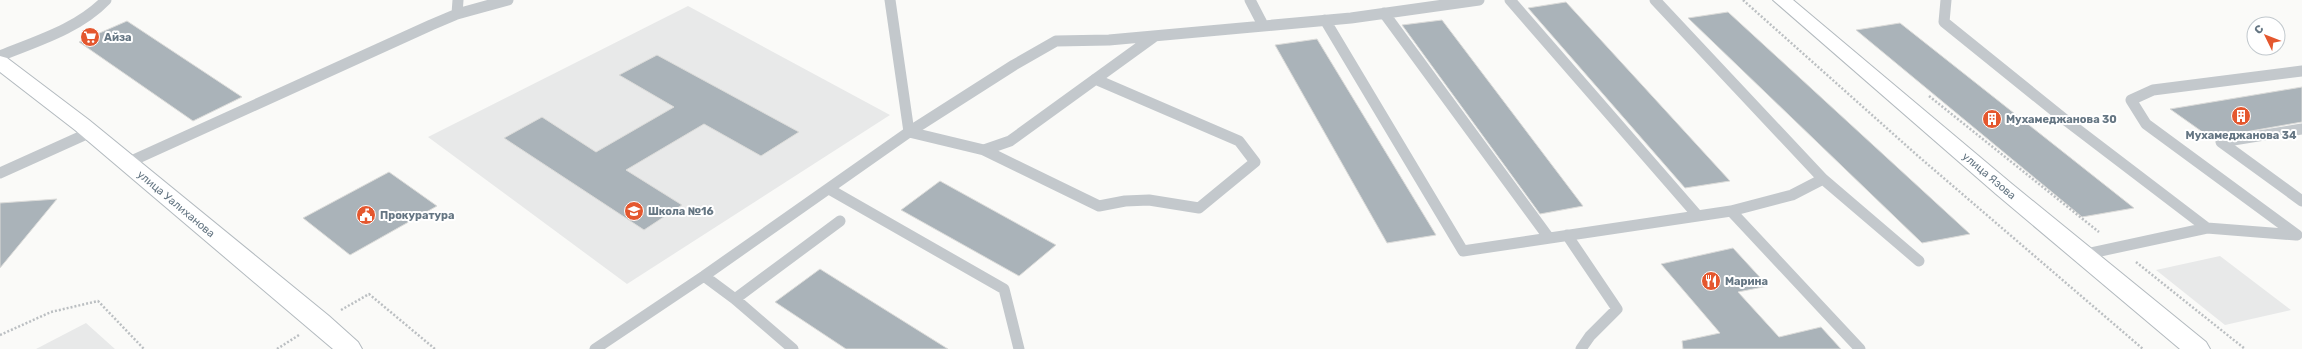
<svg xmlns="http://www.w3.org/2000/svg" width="2302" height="349" viewBox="0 0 2302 349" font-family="Rubik,sans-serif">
<rect width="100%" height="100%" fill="#fafaf8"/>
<path fill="#e8e9e9" d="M688,6L890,115L627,284L428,137Z
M2220,256L2291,310L2225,325L2156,270Z
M86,323L115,349H36Z"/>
<path fill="#aab3b9" stroke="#dcdcda" d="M1566,2L1730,181L1685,188L1528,8Z
M1728,12L1970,234L1922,243L1688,18Z
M1442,20L1583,206L1540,214L1402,25Z
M127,21L242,97L193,121L79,42Z
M1900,23L2134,208L2082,217L1856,30Z
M1317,39L1436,235L1387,243L1275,45Z
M657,55L799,132L761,156L704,124L626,170L682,205L644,230L504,138L542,117L596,152L674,107L619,75Z
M2302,87V122L2211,138L2170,109Z
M389,172L437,206L350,255L303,218Z
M940,181L1056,245L1019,276L901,210Z
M57,199L0,268V203Z
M1733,248L1768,286L1738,292L1779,337L1821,327L1841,349H1683L1682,341L1720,333L1661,264Z
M820,269L948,349H846L775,302Z"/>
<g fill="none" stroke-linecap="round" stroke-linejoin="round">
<defs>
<path id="secondary" d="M1773,0H1793L2012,184L2206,342L2210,349H2180L1996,194Z
M0,56L7,58L89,120L329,316L358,342L362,349H333L75,130L0,72Z"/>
</defs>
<use href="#secondary" stroke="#b3babf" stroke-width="2"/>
<path stroke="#bbbfc2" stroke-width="2.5" stroke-dasharray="2 2" stroke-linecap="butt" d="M1743,0L1918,156L2143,349
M1929,96L2099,232
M2136,262L2245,349
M341,310L369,294L435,349
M0,335L51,312L98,301L144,349
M277,349L299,335"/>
<path stroke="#c3c8cc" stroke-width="11" d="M890,0L909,132L984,150L1010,141L1155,36
M1250,0L1263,25
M1510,0L1698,216
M1946,0L1944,22L2068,122L2207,228L2082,255
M1384,13L1549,238
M457,14L458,0
M1325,20L1463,251L1731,211L1792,195L1823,179L1655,0
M0,56C37,41 78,29 106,0
M2302,129L2221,142L2302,201
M984,150L1099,206L1125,201L1149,200L1199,208L1255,162L1239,141L1095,79
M127,163L431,25L457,14L508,0
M0,173L91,132
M1823,179L1919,261
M829,189L1004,289L1019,349
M1731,211L1860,349
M2207,228L2296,235
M1567,235L1617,309L1590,336L1581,349
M2297,235L2146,124L2131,100L2153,90L2302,71
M704,276L735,299L793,349
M735,299L840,221
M595,349L704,276L909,132L1014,65L1056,41L1109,40L1351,18L1479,0"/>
<use href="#secondary" fill="#fff" fill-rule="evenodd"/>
</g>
<defs>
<symbol id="supermarket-disc" viewBox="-11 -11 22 22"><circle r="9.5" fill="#e4572e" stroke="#fff"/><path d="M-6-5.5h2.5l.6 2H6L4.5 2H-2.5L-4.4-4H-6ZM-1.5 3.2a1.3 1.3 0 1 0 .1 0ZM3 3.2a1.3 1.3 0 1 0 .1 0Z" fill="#fff"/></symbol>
<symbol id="building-disc" viewBox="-11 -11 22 22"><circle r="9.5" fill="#e4572e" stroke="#fff"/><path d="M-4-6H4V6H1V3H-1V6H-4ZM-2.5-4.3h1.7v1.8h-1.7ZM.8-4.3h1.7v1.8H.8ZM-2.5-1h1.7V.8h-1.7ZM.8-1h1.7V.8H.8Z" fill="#fff"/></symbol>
<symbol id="school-disc" viewBox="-11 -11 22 22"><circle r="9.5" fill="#e4572e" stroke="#fff"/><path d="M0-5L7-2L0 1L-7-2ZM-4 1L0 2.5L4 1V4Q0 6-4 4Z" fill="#fff"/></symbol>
<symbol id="civic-disc" viewBox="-11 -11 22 22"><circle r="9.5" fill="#e4572e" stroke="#fff"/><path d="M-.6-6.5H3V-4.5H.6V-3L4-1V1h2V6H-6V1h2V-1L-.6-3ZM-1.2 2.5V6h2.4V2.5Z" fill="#fff"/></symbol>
<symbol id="restaurant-disc" viewBox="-11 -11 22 22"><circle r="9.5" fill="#e4572e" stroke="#fff"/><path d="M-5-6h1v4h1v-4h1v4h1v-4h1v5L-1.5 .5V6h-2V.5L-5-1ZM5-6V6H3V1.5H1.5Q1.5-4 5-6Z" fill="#fff"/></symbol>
</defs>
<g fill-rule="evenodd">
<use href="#supermarket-disc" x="79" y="26" width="22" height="22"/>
<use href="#building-disc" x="2230" y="105" width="22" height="22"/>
<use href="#building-disc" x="1981" y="108" width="22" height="22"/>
<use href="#school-disc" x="623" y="200" width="22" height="22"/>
<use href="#civic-disc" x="355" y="204" width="22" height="22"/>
<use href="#restaurant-disc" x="1700" y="270" width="22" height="22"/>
</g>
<g text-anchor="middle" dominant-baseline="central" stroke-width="4" stroke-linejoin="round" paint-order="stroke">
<g font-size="11" font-weight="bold" fill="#657683" stroke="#fff" text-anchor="start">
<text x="104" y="37">Айза</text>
<text x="2006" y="119">Мухамеджанова 30</text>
<text x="2241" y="135" text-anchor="middle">Мухамеджанова 34</text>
<text x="648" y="211">Школа №16</text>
<text x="380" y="215">Прокуратура</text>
<text x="1725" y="281">Марина</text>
</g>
<g font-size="11" fill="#657683" stroke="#fff">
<text transform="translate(1989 176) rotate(40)">улица Язова</text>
<text transform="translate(176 204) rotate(40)">улица Уалиханова</text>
</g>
</g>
<g transform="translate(2266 36) rotate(313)"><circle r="19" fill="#ffffff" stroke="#c1c8cd"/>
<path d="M0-3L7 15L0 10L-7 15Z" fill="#e4572e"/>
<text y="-6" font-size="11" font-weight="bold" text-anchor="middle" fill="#657683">С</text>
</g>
</svg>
